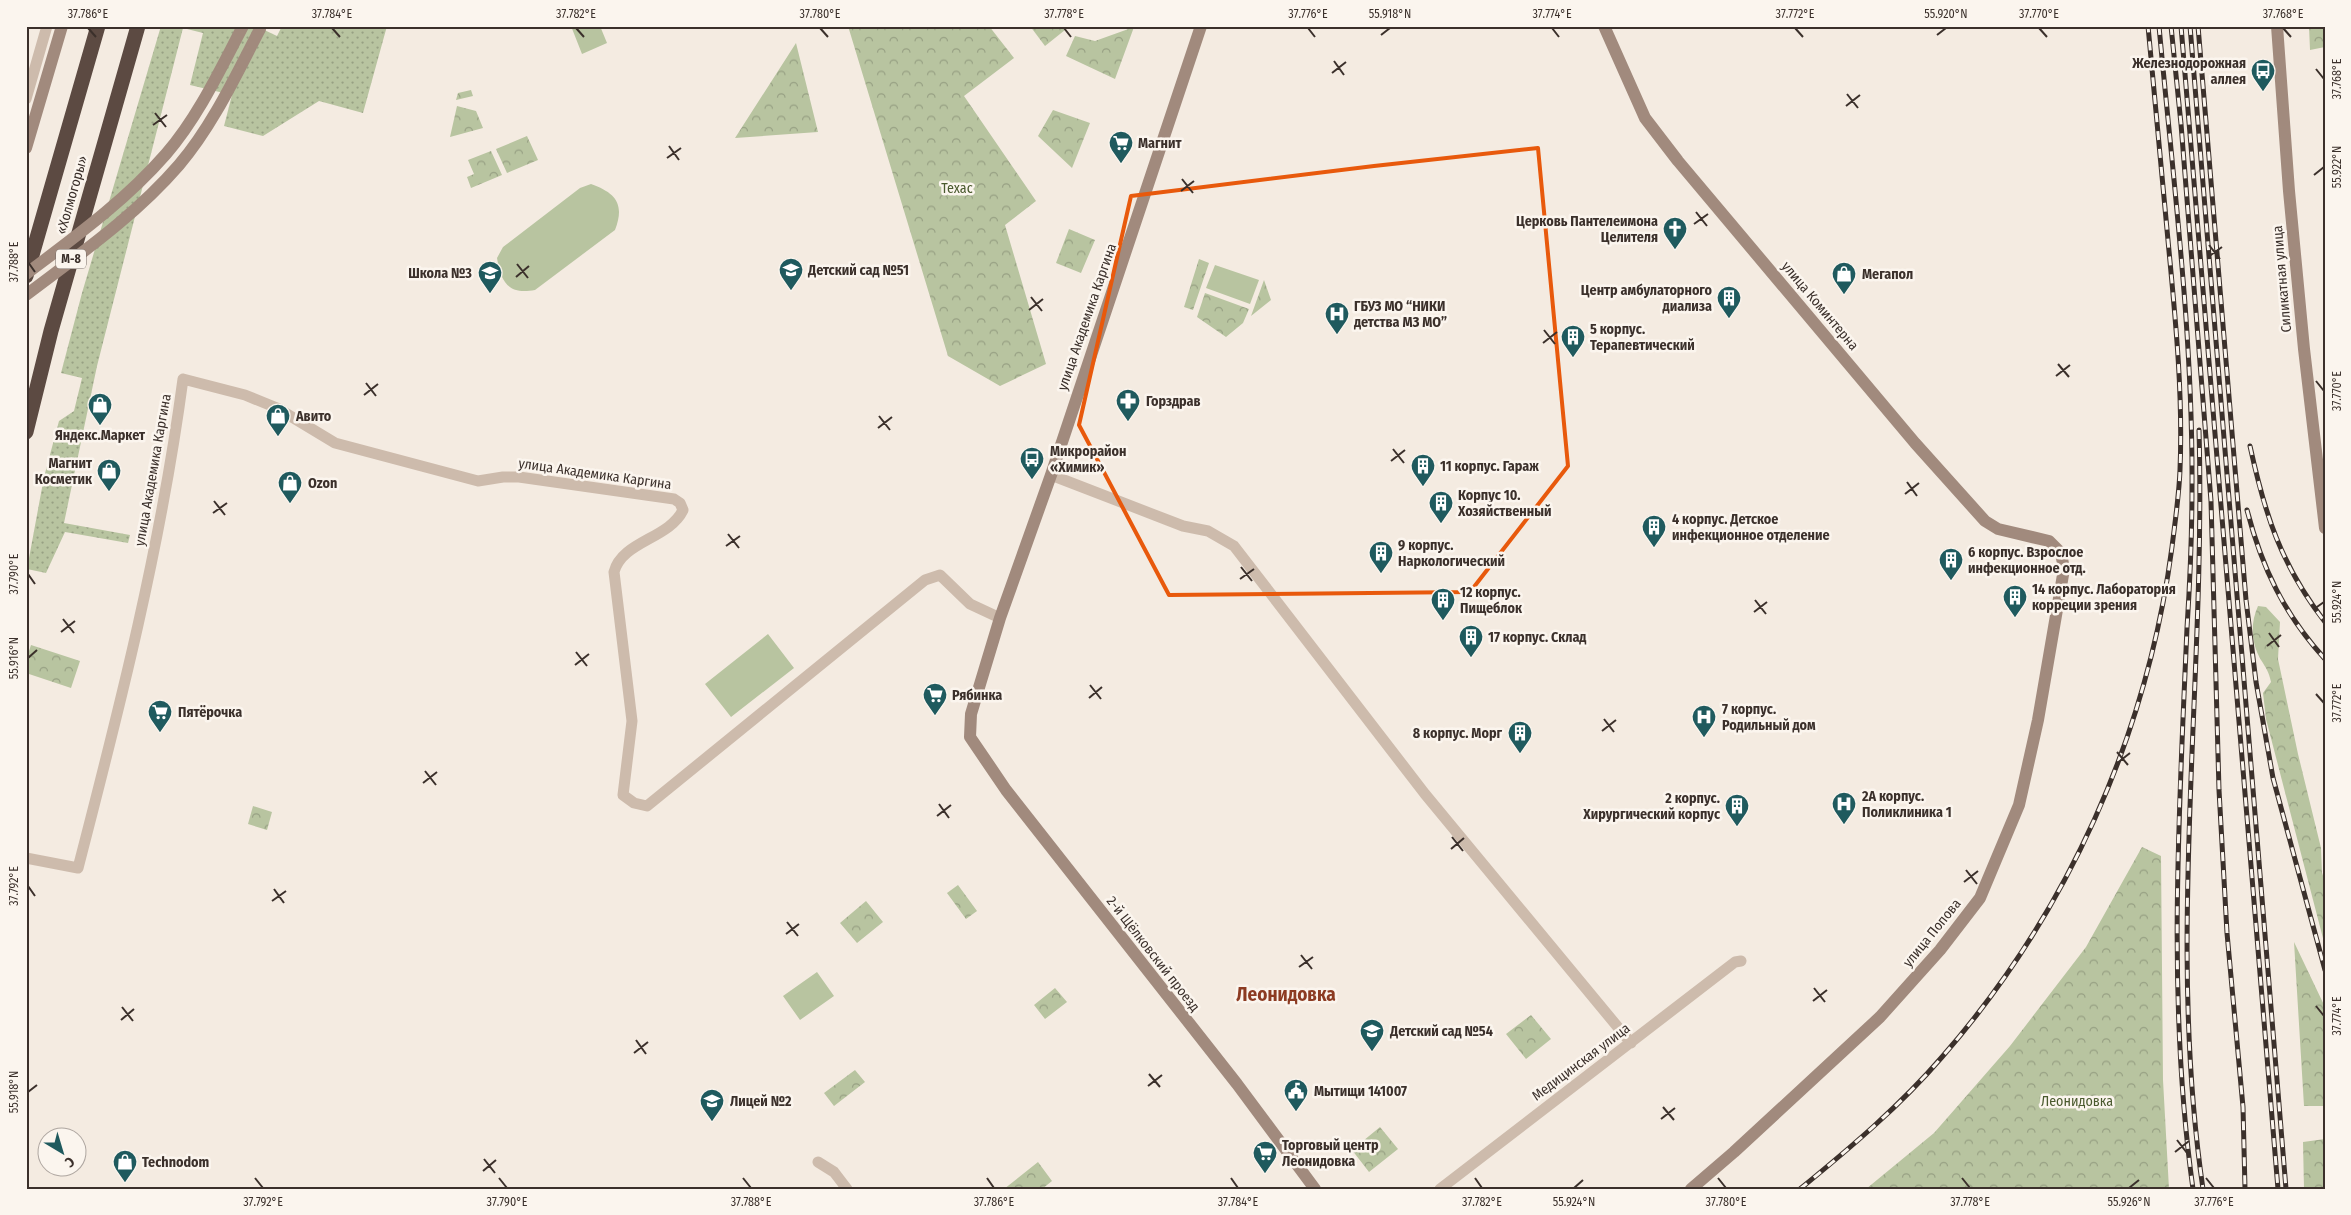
<svg xmlns="http://www.w3.org/2000/svg" width="2351" height="1215" viewBox="0 0 2351 1215" font-family="'Fira Sans Condensed',sans-serif">
<defs>
<pattern id="grass-dots" width="8" height="8" patternUnits="userSpaceOnUse" patternTransform="scale(1.25)"><rect width="8" height="8" fill="#b8c4a0"/><path d="M2 2h.1M6 6h.1" fill="none" stroke="#97a083" stroke-width="1.8" stroke-linecap="round"/></pattern>
<pattern id="forest-crowns" width="20" height="18" patternUnits="userSpaceOnUse" patternTransform="scale(1.25)"><rect width="20" height="18" fill="#b8c4a0"/><path d="M2 6a3 3 0 1 1 6 0M12 15a3 3 0 1 1 6 0" fill="none" stroke="#97a083"/></pattern>
</defs>
<rect width="100%" height="100%" fill="#f4ebe1"/>
<path fill="url(#grass-dots)" d="M161,26H256L277,36L282,26H387L363,113L319,101L263,136L224,126L232,95L190,85L203,33L183,28L97,366L64,523L130,535L128,543L65,532L46,573L27,569L44,477L59,421L74,411L82,378L61,373L82,293Z"/>
<path fill="url(#forest-crowns)" d="M848,26H989L1014,58L964,96L1036,201L1005,225L1046,364L1000,386L948,356Z
M1030,26H1070L1045,46Z
M2309,26H2325V47L2310,50Z
M1134,27L1115,79L1066,56L1075,36L1095,41Z
M796,43L818,132L735,138Z
M471,90L473,96L456,100L458,93Z
M457,106L476,111L483,128L450,137Z
M1053,110L1090,123L1072,168L1038,136Z
M527,136L538,160L507,173L496,149Z
M491,151L502,175L471,188L467,177L474,174L468,160Z
M1069,229L1095,240L1081,273L1056,263Z
M1199,259L1209,263L1193,310L1184,307Z
M1264,280L1271,300L1251,316Z
M1205,293L1249,309L1243,323L1226,337L1197,317Z
M2258,606L2266,607L2280,622L2278,659L2298,754L2321,848L2322,873L2325,881V946L2266,719L2263,693L2271,682C2269,672 2266,668 2261,660C2251,643 2250,624 2258,606Z
M31,645L80,661L71,688L26,673V660Z
M253,806L272,812L267,830L248,824Z
M2142,847L2161,856L2163,1080L2169,1189H1866L1934,1133L2010,1046L2086,947Z
M958,885L977,911L966,919L947,893Z
M866,901L883,922L857,943L840,923Z
M2294,942L2325,1007V1106H2304Z
M1055,988L1067,1002L1045,1019L1034,1005Z
M1531,1015L1551,1039L1526,1059L1506,1034Z
M855,1070L865,1082L834,1106L824,1093Z
M1380,1127L1398,1149L1369,1172L1352,1150Z
M2325,1139V1189H2304L2303,1142Z
M1038,1162L1052,1181L1042,1189H1004Z"/>
<path fill="#b8c4a0" d="M571,26H600L607,43L582,54Z
M591,184C616,193 625,204 615,230L535,290C509,295 501,283 497,258L503,247L580,188Z
M1215,265L1259,280L1250,304L1206,288Z
M768,634L794,668L731,717L705,684Z
M817,972L834,996L800,1020L783,996Z"/>
<g fill="none" stroke-linecap="round" stroke-linejoin="round">
<path stroke="#cdbbac" stroke-width="11" d="M26,99L47,26
M1051,475L1183,526L1208,531L1234,546L1425,794L1631,1043
M26,858L78,868C120,706 161,545 183,379L245,395L277,408L335,443L478,481L503,477H519L674,499L680,503L683,510C669,539 622,541 614,572L632,721L623,795L634,803L647,806L925,580L940,575L970,604L1000,618
M818,1162L834,1172L847,1189
M1440,1189L1735,962L1741,961"/>
<path stroke="#a18a7d" stroke-width="12" d="M1201,26L1051,475L1000,618L971,714L970,737L1006,790L1237,1084L1315,1189
M1604,26L1645,118L1678,161L1915,443L1985,521L1998,529L2049,541L2061,553L2064,569L2038,720L2019,805L1980,898L1940,950L1880,1017L1734,1152L1691,1189
M2277,26L2289,191L2304,349L2325,528
M26,148L62,26"/>
<path stroke="#5c4a42" stroke-width="15" d="M26,276L98,26
M26,432L51,331L138,26"/>
<defs>
<path id="rail" d="M2159,26C2173,179 2193,333 2192,487C2192,534 2190,581 2187,628C2179,814 2167,1003 2193,1189
M2171,26L2181,124L2211,501L2219,790L2227,933L2243,1107L2245,1189
M2181,26L2278,1189
M2190,26L2286,1189
M2198,26L2246,600L2256,682L2273,778L2325,970
M2199,430C2206,683 2166,937 2203,1189
M2250,446C2265,515 2281,565 2325,622
M2247,510C2262,568 2284,614 2325,659
M1800,1189C1850,1148 1900,1106 1942,1057C2067,914 2147,736 2172,547C2175,522 2179,496 2180,470C2183,397 2176,324 2169,251C2162,176 2155,101 2148,26"/>
</defs>
<use href="#rail" stroke="#3b302b" stroke-width="5"/>
<use href="#rail" stroke="#fbf5ee" stroke-width="3" stroke-dasharray="9" stroke-linecap="butt"/>
<path stroke="#a18a7d" stroke-width="12" d="M26,274C75,237 125,201 166,154C198,117 220,70 243,26
M26,295C80,254 135,216 179,165C213,125 236,75 260,29"/>
</g>
<path fill="none" stroke="#e8590c" stroke-width="4" stroke-linejoin="round" d="M1538,148L1568,466L1470,592L1169,595L1079,425L1131,196L1374,166Z"/>
<path fill="none" stroke="#3b302b" stroke-width="2" d="M88,28L96,37M332,28L340,37M576,28L584,37M820,28L828,37M1064,28L1071,37M1308,28L1315,37M1552,28L1559,37M1795,28L1803,37M2039,28L2047,37M2283,28L2291,37M1381,35L1390,28M1937,35L1946,28M1334,61L1344,75M2316,69L2324,79M1332,73L1346,62M1847,94L1858,108M1846,106L1860,95M155,113L166,127M153,125L167,115M669,146L679,160M667,158L681,148M2314,175L2324,167M1182,179L1193,193M1181,191L1194,181M1696,212L1707,226M1694,224L1708,214M2209,245L2220,259M2208,257L2222,247M28,262L35,272M517,264L528,278M516,277L529,266M1031,297L1042,311M1029,310L1043,299M1544,330L1555,344M1543,343L1557,332M2058,364L2069,377M2056,376L2070,365M2316,381L2324,391M366,383L376,396M364,395L378,384M879,416L890,430M878,428L892,417M1393,449L1404,463M1391,461L1405,450M1907,482L1917,496M1905,494L1919,483M214,501L225,515M213,513L227,503M728,534L739,548M726,546L740,536M1241,567L1252,581M28,574L35,584M1240,579L1254,569M1755,600L1766,614M2314,609L2324,602M1754,612L1767,602M63,619L74,633M61,632L75,621M2269,633L2279,647M2267,646L2281,635M576,652L587,666M28,658L37,650M575,665L589,654M1090,685L1101,699M2316,694L2324,703M1089,698L1102,687M1604,719L1614,732M1602,731L1616,720M2117,752L2128,765M2116,764L2130,753M425,771L436,785M423,783L437,772M939,804L949,818M937,816L951,805M1452,837L1463,851M1451,849L1464,838M1966,870L1977,884M1964,882L1978,871M28,886L35,896M274,889L284,903M272,901L286,891M787,922L798,936M786,934L799,924M1301,955L1312,969M1299,967L1313,957M1814,988L1825,1002M1813,1001L1827,990M2316,1006L2324,1016M122,1007L133,1021M121,1020L134,1009M636,1040L646,1054M634,1053L648,1042M1149,1074L1160,1087M1148,1086L1162,1075M28,1092L37,1085M1663,1107L1674,1120M1661,1119L1675,1108M2177,1140L2187,1153M2175,1152L2189,1141M484,1159L495,1173M483,1171L496,1160M255,1178L263,1188M499,1178L507,1188M743,1178L751,1188M987,1178L994,1188M1231,1178L1238,1188M1475,1178L1482,1188M1718,1178L1726,1188M1962,1178L1970,1188M2206,1178L2214,1188M1574,1188L1583,1180M2129,1188L2139,1180"/>
<defs>
<symbol id="bus-pin" viewBox="-11 -11 22 30"><path d="M0 17L-7.5 6A9.5 9.5 0 1 1 7.5 6Z" fill="#1f5a5e" stroke="#fbf5ee"/><path d="M-5-6H5V4H4V6H2V4H-2V6H-4V4H-5ZM-3.5-4V0h7V-4ZM-3.5 1.2v1.5H-2V1.2ZM2 1.2v1.5H3.5V1.2Z" fill="#fff"/></symbol>
<symbol id="supermarket-pin" viewBox="-11 -11 22 30"><path d="M0 17L-7.5 6A9.5 9.5 0 1 1 7.5 6Z" fill="#1f5a5e" stroke="#fbf5ee"/><path d="M-6-5.5h2.5l.6 2H6L4.5 2H-2.5L-4.4-4H-6ZM-1.5 3.2a1.3 1.3 0 1 0 .1 0ZM3 3.2a1.3 1.3 0 1 0 .1 0Z" fill="#fff"/></symbol>
<symbol id="church-pin" viewBox="-11 -11 22 30"><path d="M0 17L-7.5 6A9.5 9.5 0 1 1 7.5 6Z" fill="#1f5a5e" stroke="#fbf5ee"/><path d="M-1.2-6h2.4v3.5h3.3v2.4h-3.3V6h-2.4V-.1h-3.3v-2.4h3.3Z" fill="#fff"/></symbol>
<symbol id="school-pin" viewBox="-11 -11 22 30"><path d="M0 17L-7.5 6A9.5 9.5 0 1 1 7.5 6Z" fill="#1f5a5e" stroke="#fbf5ee"/><path d="M0-5L7-2L0 1L-7-2ZM-4 1L0 2.5L4 1V4Q0 6-4 4Z" fill="#fff"/></symbol>
<symbol id="shop-pin" viewBox="-11 -11 22 30"><path d="M0 17L-7.5 6A9.5 9.5 0 1 1 7.5 6Z" fill="#1f5a5e" stroke="#fbf5ee"/><path d="M-5-2.5h2.3a2.7 3.5 0 0 1 5.4 0H5L5.5 6h-11ZM-1.5-2.5h3a1.5 2.3 0 0 0-3 0Z" fill="#fff"/></symbol>
<symbol id="building-pin" viewBox="-11 -11 22 30"><path d="M0 17L-7.5 6A9.5 9.5 0 1 1 7.5 6Z" fill="#1f5a5e" stroke="#fbf5ee"/><path d="M-4-6H4V6H1V3H-1V6H-4ZM-2.5-4.3h1.7v1.8h-1.7ZM.8-4.3h1.7v1.8H.8ZM-2.5-1h1.7V.8h-1.7ZM.8-1h1.7V.8H.8Z" fill="#fff"/></symbol>
<symbol id="hospital-pin" viewBox="-11 -11 22 30"><path d="M0 17L-7.5 6A9.5 9.5 0 1 1 7.5 6Z" fill="#1f5a5e" stroke="#fbf5ee"/><path d="M-5-5h3v3.5h4V-5h3V5h-3V1.5h-4V5h-3Z" fill="#fff"/></symbol>
<symbol id="pharmacy-pin" viewBox="-11 -11 22 30"><path d="M0 17L-7.5 6A9.5 9.5 0 1 1 7.5 6Z" fill="#1f5a5e" stroke="#fbf5ee"/><path d="M-2-6h4v4h4v4h-4v4h-4v-4h-4v-4h4Z" fill="#fff"/></symbol>
<symbol id="civic-pin" viewBox="-11 -11 22 30"><path d="M0 17L-7.5 6A9.5 9.5 0 1 1 7.5 6Z" fill="#1f5a5e" stroke="#fbf5ee"/><path d="M-.6-6.5H3V-4.5H.6V-3L4-1V1h2V6H-6V1h2V-1L-.6-3ZM-1.2 2.5V6h2.4V2.5Z" fill="#fff"/></symbol>
</defs>
<g fill-rule="evenodd">
<use href="#bus-pin" x="2249" y="57" width="28" height="38"/>
<use href="#supermarket-pin" x="1107" y="129" width="28" height="38"/>
<use href="#church-pin" x="1661" y="215" width="28" height="38"/>
<use href="#school-pin" x="777" y="256" width="28" height="38"/>
<use href="#school-pin" x="476" y="259" width="28" height="38"/>
<use href="#shop-pin" x="1830" y="260" width="28" height="38"/>
<use href="#building-pin" x="1715" y="284" width="28" height="38"/>
<use href="#hospital-pin" x="1323" y="300" width="28" height="38"/>
<use href="#building-pin" x="1559" y="323" width="28" height="38"/>
<use href="#pharmacy-pin" x="1114" y="387" width="28" height="38"/>
<use href="#shop-pin" x="86" y="391" width="28" height="38"/>
<use href="#shop-pin" x="264" y="402" width="28" height="38"/>
<use href="#bus-pin" x="1018" y="445" width="28" height="38"/>
<use href="#building-pin" x="1409" y="452" width="28" height="38"/>
<use href="#shop-pin" x="95" y="457" width="28" height="38"/>
<use href="#shop-pin" x="276" y="469" width="28" height="38"/>
<use href="#building-pin" x="1427" y="489" width="28" height="38"/>
<use href="#building-pin" x="1640" y="513" width="28" height="38"/>
<use href="#building-pin" x="1367" y="539" width="28" height="38"/>
<use href="#building-pin" x="1937" y="546" width="28" height="38"/>
<use href="#building-pin" x="2001" y="583" width="28" height="38"/>
<use href="#building-pin" x="1429" y="586" width="28" height="38"/>
<use href="#building-pin" x="1457" y="623" width="28" height="38"/>
<use href="#supermarket-pin" x="921" y="681" width="28" height="38"/>
<use href="#supermarket-pin" x="146" y="698" width="28" height="38"/>
<use href="#hospital-pin" x="1690" y="703" width="28" height="38"/>
<use href="#building-pin" x="1506" y="719" width="28" height="38"/>
<use href="#hospital-pin" x="1830" y="790" width="28" height="38"/>
<use href="#building-pin" x="1723" y="792" width="28" height="38"/>
<use href="#school-pin" x="1358" y="1017" width="28" height="38"/>
<use href="#civic-pin" x="1282" y="1077" width="28" height="38"/>
<use href="#school-pin" x="698" y="1087" width="28" height="38"/>
<use href="#supermarket-pin" x="1251" y="1139" width="28" height="38"/>
<use href="#shop-pin" x="111" y="1148" width="28" height="38"/>
</g>
<g text-anchor="middle" dominant-baseline="central" stroke-width="5" stroke-linejoin="round" paint-order="stroke">
<rect fill="#fbf5ee" stroke="#756b66" stroke-width="1" x="56" y="249.5" width="30" height="19" rx="4"/>
<g font-size="12" font-weight="bold" fill="#3b302b">
<text x="71" y="259">М-8</text>
</g>
<g font-size="14" font-weight="bold" fill="#3b302b" stroke="#fbf5ee" text-anchor="start">
<text x="2246" y="63" text-anchor="end">Железнодорожная<tspan x="2246" dy="16">аллея</tspan></text>
<text x="1138" y="143">Магнит</text>
<text x="1658" y="221" text-anchor="end">Церковь Пантелеимона<tspan x="1658" dy="16">Целителя</tspan></text>
<text x="808" y="270">Детский сад №51</text>
<text x="472" y="273" text-anchor="end">Школа №3</text>
<text x="1862" y="274">Мегапол</text>
<text x="1712" y="290" text-anchor="end">Центр амбулаторного<tspan x="1712" dy="16">диализа</tspan></text>
<text x="1354" y="306">ГБУЗ МО “НИКИ<tspan x="1354" dy="16">детства МЗ МО”</tspan></text>
<text x="1590" y="329">5 корпус.<tspan x="1590" dy="16">Терапевтический</tspan></text>
<text x="1146" y="401">Горздрав</text>
<text x="296" y="416">Авито</text>
<text x="100" y="435" text-anchor="middle">Яндекс.Маркет</text>
<text x="1050" y="451">Микрорайон<tspan x="1050" dy="16">«Химик»</tspan></text>
<text x="92" y="463" text-anchor="end">Магнит<tspan x="92" dy="16">Косметик</tspan></text>
<text x="1440" y="466">11 корпус. Гараж</text>
<text x="308" y="483">Ozon</text>
<text x="1458" y="495">Корпус 10.<tspan x="1458" dy="16">Хозяйственный</tspan></text>
<text x="1672" y="519">4 корпус. Детское<tspan x="1672" dy="16">инфекционное отделение</tspan></text>
<text x="1398" y="545">9 корпус.<tspan x="1398" dy="16">Наркологический</tspan></text>
<text x="1968" y="552">6 корпус. Взрослое<tspan x="1968" dy="16">инфекционное отд.</tspan></text>
<text x="2032" y="589">14 корпус. Лаборатория<tspan x="2032" dy="16">корреции зрения</tspan></text>
<text x="1460" y="592">12 корпус.<tspan x="1460" dy="16">Пищеблок</tspan></text>
<text x="1488" y="637">17 корпус. Склад</text>
<text x="952" y="695">Рябинка</text>
<text x="1722" y="709">7 корпус.<tspan x="1722" dy="16">Родильный дом</tspan></text>
<text x="178" y="712">Пятёрочка</text>
<text x="1502" y="733" text-anchor="end">8 корпус. Морг</text>
<text x="1862" y="796">2А корпус.<tspan x="1862" dy="16">Поликлиника 1</tspan></text>
<text x="1720" y="798" text-anchor="end">2 корпус.<tspan x="1720" dy="16">Хирургический корпус</tspan></text>
<text x="1390" y="1031">Детский сад №54</text>
<text x="1314" y="1091">Мытищи 141007</text>
<text x="730" y="1101">Лицей №2</text>
<text x="1282" y="1145">Торговый центр<tspan x="1282" dy="16">Леонидовка</tspan></text>
<text x="142" y="1162">Technodom</text>
</g>
<g font-size="14" fill="#4a5a2e" stroke="#fbf5ee">
<text x="957" y="188">Техас</text>
<text x="2077" y="1101">Леонидовка</text>
</g>
<g font-size="14" fill="#3b302b" stroke="#fbf5ee">
<text transform="translate(72 195) rotate(-74)">«Холмогоры»</text>
<text transform="translate(2282 279) rotate(-95)">Силикатная улица</text>
<text transform="translate(1820 306) rotate(50)">улица Коминтерна</text>
<text transform="translate(1087 317) rotate(-71)">улица Академика Каргина</text>
<text transform="translate(153 470) rotate(-80)">улица Академика Каргина</text>
<text transform="translate(595 474) rotate(8)">улица Академика Каргина</text>
<text transform="translate(1932 933) rotate(-51)">улица Попова</text>
<text transform="translate(1153 954) rotate(52)">2-й Щёлковский проезд</text>
<text transform="translate(1581 1062) rotate(-37)">Медицинская улица</text>
</g>
<g font-size="19" font-weight="bold" fill="#8c3b22" stroke="#fbf5ee">
<text x="1286" y="994">Леонидовка</text>
</g>
</g>
<rect width="2351" height="1215" fill="none" stroke="#fbf5ee" stroke-width="55"/>
<g transform="translate(62 1152) rotate(142)"><circle r="24" fill="#fbf5ee" stroke="#aea6a0"/>
<path d="M0-4L9 19L0 12L-9 19Z" fill="#1f5a5e"/>
<text y="-8" font-size="14" font-weight="bold" text-anchor="middle" fill="#3b302b">С</text>
</g>
<rect x="28" y="28" width="2296" height="1160" fill="none" stroke="#3b302b" stroke-width="2"/>
<g font-size="12" text-anchor="middle" fill="#3b302b">
<text x="88" y="18">37.786°E</text>
<text x="332" y="18">37.784°E</text>
<text x="576" y="18">37.782°E</text>
<text x="820" y="18">37.780°E</text>
<text x="1064" y="18">37.778°E</text>
<text x="1308" y="18">37.776°E</text>
<text x="1390" y="18">55.918°N</text>
<text x="1552" y="18">37.774°E</text>
<text x="1795" y="18">37.772°E</text>
<text x="1946" y="18">55.920°N</text>
<text x="2039" y="18">37.770°E</text>
<text x="2283" y="18">37.768°E</text>
<text transform="translate(2337 79) rotate(-90)" y="4">37.768°E</text>
<text transform="translate(2337 167) rotate(-90)" y="4">55.922°N</text>
<text transform="translate(14 262) rotate(-90)" y="4">37.788°E</text>
<text transform="translate(2337 391) rotate(-90)" y="4">37.770°E</text>
<text transform="translate(14 574) rotate(-90)" y="4">37.790°E</text>
<text transform="translate(2337 602) rotate(-90)" y="4">55.924°N</text>
<text transform="translate(14 658) rotate(-90)" y="4">55.916°N</text>
<text transform="translate(2337 703) rotate(-90)" y="4">37.772°E</text>
<text transform="translate(14 886) rotate(-90)" y="4">37.792°E</text>
<text transform="translate(2337 1016) rotate(-90)" y="4">37.774°E</text>
<text transform="translate(14 1092) rotate(-90)" y="4">55.918°N</text>
<text x="263" y="1206">37.792°E</text>
<text x="507" y="1206">37.790°E</text>
<text x="751" y="1206">37.788°E</text>
<text x="994" y="1206">37.786°E</text>
<text x="1238" y="1206">37.784°E</text>
<text x="1482" y="1206">37.782°E</text>
<text x="1574" y="1206">55.924°N</text>
<text x="1726" y="1206">37.780°E</text>
<text x="1970" y="1206">37.778°E</text>
<text x="2129" y="1206">55.926°N</text>
<text x="2214" y="1206">37.776°E</text>
</g>
</svg>
